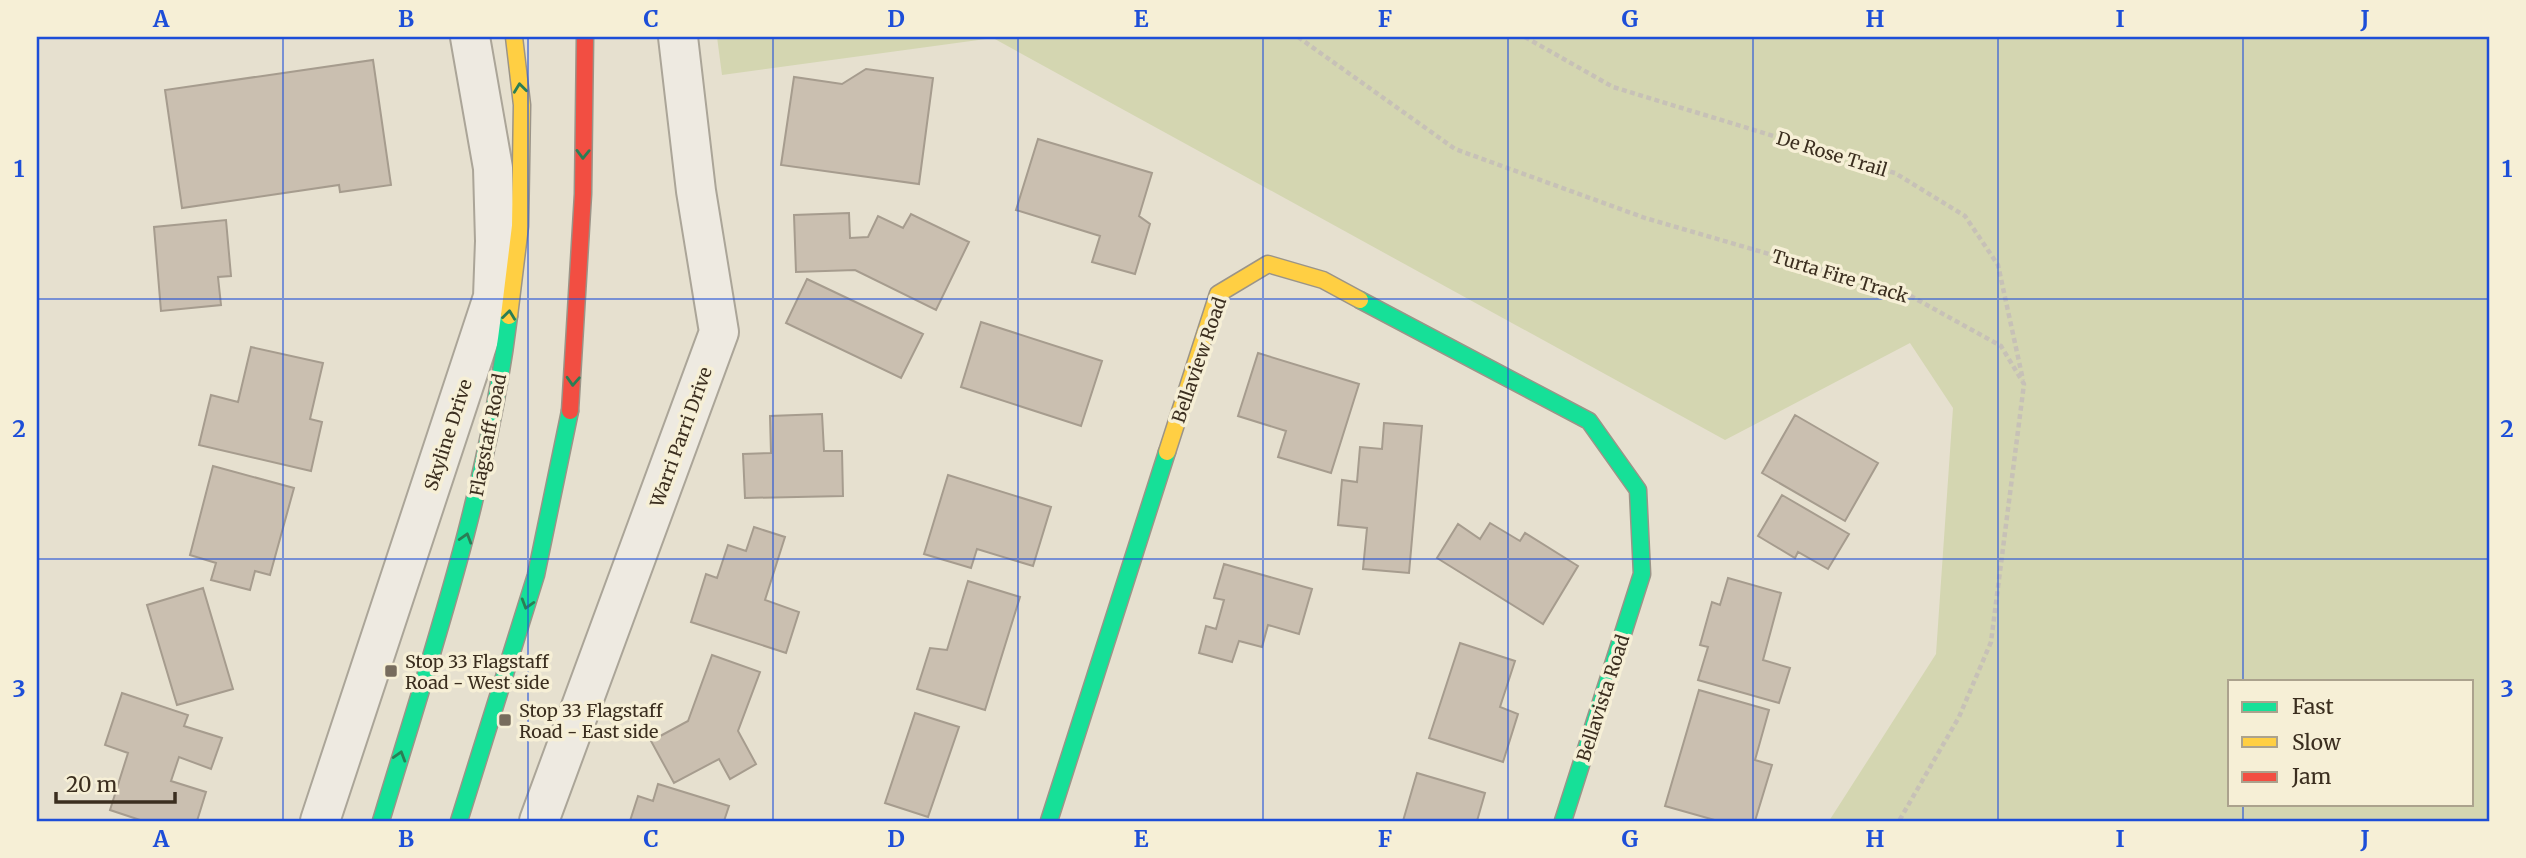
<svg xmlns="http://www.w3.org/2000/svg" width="2526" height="858" viewBox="0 0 2526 858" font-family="Merriweather,serif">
<rect width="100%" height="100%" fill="#e6e0cf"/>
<path fill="#d4d6b1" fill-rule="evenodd" d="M717,37H2489V821H1829L1936,654L1953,408L1910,343L1725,440L993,38L722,75ZM2230,681H2472V804H2230Z"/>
<path fill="#cabfb0" stroke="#a69c8e" stroke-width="2" d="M373,60L391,185L340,192L339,185L182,208L165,90Z
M866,69L933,78L919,184L781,165L794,77L842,84Z
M1038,139L1152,173L1139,216L1150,224L1135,274L1092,262L1100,236L1016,210Z
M849,213L850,238L868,237L878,216L903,228L911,214L969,242L936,310L855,270L796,272L794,215Z
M226,220L231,276L218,277L221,305L161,311L154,227Z
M807,279L923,334L901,378L786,323Z
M981,322L1102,361L1081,426L961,387Z
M251,347L323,363L310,419L322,422L311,471L199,445L211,395L238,402Z
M1258,353L1359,384L1331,473L1278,457L1286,431L1238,416Z
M822,414L824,451H842L843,496L745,498L743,454L771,453L770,416Z
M1795,415L1878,463L1845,521L1762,473Z
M1384,423L1422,426L1409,573L1363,569L1367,528L1338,525L1342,480L1357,482L1360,447L1382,449Z
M213,466L294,488L270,575L255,571L250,590L211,580L216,563L190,555Z
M948,475L1051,507L1033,566L977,549L971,568L924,554Z
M1782,495L1849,534L1828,569L1798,552L1795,558L1758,536Z
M1490,523L1520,541L1525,533L1578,566L1543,624L1437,558L1458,524L1480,539Z
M754,527L785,537L765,600L799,612L786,653L691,622L706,574L717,578L728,545L746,551Z
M1224,564L1312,589L1299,634L1268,625L1262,647L1239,641L1232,662L1199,653L1206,626L1216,629L1224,600L1214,598Z
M1728,578L1781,593L1763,660L1790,668L1779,703L1698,680L1708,647L1700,645L1712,602L1720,605Z
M968,581L1020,597L985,710L917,689L930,648L947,650Z
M203,588L233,689L177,705L147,605Z
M1460,643L1515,661L1500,707L1518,714L1503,762L1429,738Z
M712,655L760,672L738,731L756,764L730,779L719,759L674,783L651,741L688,721Z
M1699,690L1769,710L1755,760L1772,765L1755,821H1718L1665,806Z
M122,693L188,715L184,726L222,738L211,769L179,757L171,781L206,792L197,821H143L110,810L128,753L105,745Z
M915,713L959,727L928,817L885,803Z
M1417,773L1485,793L1477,821H1403Z
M658,784L729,806L724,821H630L638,796L653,801Z"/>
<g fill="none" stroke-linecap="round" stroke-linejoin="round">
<defs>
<path id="street" d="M320,821L493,297L495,241L493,168L470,37
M539,821L719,332L696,191L678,37"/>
<path id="fast" d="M1360,300L1589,421L1638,490L1642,574L1563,821
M381,821C431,655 488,489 509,316
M459,821L536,575L570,411
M1049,821L1167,452"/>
<path id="slow" d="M509,316L520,226L522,105L514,37
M1167,452L1218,294L1268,264L1323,280L1360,300"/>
<path id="jam" d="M570,411L583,194L585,37"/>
</defs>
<use href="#street" stroke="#aba598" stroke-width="42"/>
<use href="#fast" stroke="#9b9488" stroke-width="19"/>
<use href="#slow" stroke="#9b9488" stroke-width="19"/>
<use href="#jam" stroke="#9b9488" stroke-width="19"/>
<path stroke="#c7c1b7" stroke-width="4.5" stroke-dasharray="5 3.5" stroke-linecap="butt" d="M1298,37L1455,149L1645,218L1907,294L2001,346L2024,384L1991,642L1959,717L1899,821
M1525,37L1613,87L1895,173L1965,216L1998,265L2023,380"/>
<use href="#street" stroke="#eeeae1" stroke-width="38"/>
<use href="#fast" stroke="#16e098" stroke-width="16"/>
<use href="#slow" stroke="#ffcf43" stroke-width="16"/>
<use href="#jam" stroke="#f24e42" stroke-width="16"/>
</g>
<defs><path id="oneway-chevron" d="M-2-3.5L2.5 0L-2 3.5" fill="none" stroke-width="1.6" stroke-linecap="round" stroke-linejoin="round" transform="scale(1.75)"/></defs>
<g stroke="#2a7e55">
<use href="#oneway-chevron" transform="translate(520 88) rotate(-97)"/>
<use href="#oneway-chevron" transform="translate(583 154) rotate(91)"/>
<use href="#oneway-chevron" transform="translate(509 315) rotate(-83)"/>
<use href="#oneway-chevron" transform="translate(573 381) rotate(93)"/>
<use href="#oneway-chevron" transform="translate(466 538) rotate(-73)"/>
<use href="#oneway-chevron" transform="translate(527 604) rotate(107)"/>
<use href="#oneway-chevron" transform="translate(400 756) rotate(-73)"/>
</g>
<path fill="none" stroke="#1d4ed8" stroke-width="2" stroke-opacity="0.55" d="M283,37V821M528,37V821M773,37V821M1018,37V821M1263,37V821M1508,37V821M1753,37V821M1998,37V821M2243,37V681M37,299H2489M37,559H2489M2243,804V821"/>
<g fill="#776c5d" stroke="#f6efd6" stroke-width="2.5">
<rect x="384" y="664" width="14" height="14" rx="3.5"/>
<rect x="498" y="713" width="14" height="14" rx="3.5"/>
</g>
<g text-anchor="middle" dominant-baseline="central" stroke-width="7" stroke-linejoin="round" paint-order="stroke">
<g font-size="18" fill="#3b2e1f" stroke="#f6efd6">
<text transform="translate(1832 154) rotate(17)">De Rose Trail</text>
<text transform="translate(1840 276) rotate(17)">Turta Fire Track</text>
<text transform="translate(1199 360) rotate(-71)">Bellaview Road</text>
<text transform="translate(448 435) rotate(-72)">Skyline Drive</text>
<text transform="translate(488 435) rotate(-79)">Flagstaff Road</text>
<text transform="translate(681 437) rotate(-70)">Warri Parri Drive</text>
<text transform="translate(1603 698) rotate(-72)">Bellavista Road</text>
</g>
<g font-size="18" fill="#3b2e1f" stroke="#f6efd6" text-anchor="start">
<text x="405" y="661">Stop 33 Flagstaff<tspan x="405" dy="21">Road - West side</tspan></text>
<text x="519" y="710">Stop 33 Flagstaff<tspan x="519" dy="21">Road - East side</tspan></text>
</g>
</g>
<rect width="2526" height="858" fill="none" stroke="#f6efd6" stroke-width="77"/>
<rect x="2228" y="680" width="245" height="126" fill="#f6efd6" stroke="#aba28d" stroke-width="2"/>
<rect x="2242" y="702" width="35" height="10" fill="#16e098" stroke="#aba28d" stroke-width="2"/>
<text x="2292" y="714" font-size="21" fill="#3b2e1f">Fast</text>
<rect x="2242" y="737" width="35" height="10" fill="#ffcf43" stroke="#aba28d" stroke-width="2"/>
<text x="2292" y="750" font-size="21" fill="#3b2e1f">Slow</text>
<rect x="2242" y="772" width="35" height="10" fill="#f24e42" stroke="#aba28d" stroke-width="2"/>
<text x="2292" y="784" font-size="21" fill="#3b2e1f">Jam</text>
<path d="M56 792v10h119v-10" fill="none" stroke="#3b2e1f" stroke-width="3.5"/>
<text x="66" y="792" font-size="21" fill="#3b2e1f" stroke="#f6efd6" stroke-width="5" paint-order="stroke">20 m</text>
<rect x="38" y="38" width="2450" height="782" fill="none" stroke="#1d4ed8" stroke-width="2.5"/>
<g font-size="23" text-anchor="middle" font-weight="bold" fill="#1d4ed8">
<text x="161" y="27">A</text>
<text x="406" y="27">B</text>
<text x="651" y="27">C</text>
<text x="896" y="27">D</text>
<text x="1141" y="27">E</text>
<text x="1385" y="27">F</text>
<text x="1630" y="27">G</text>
<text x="1875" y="27">H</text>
<text x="2120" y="27">I</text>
<text x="2365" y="27">J</text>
<text x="19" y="177">1</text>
<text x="2507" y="177">1</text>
<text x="19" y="437">2</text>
<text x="2507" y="437">2</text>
<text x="19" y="697">3</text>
<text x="2507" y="697">3</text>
<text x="161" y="847">A</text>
<text x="406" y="847">B</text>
<text x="651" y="847">C</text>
<text x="896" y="847">D</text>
<text x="1141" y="847">E</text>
<text x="1385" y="847">F</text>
<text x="1630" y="847">G</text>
<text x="1875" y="847">H</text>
<text x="2120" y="847">I</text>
<text x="2365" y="847">J</text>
</g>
</svg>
